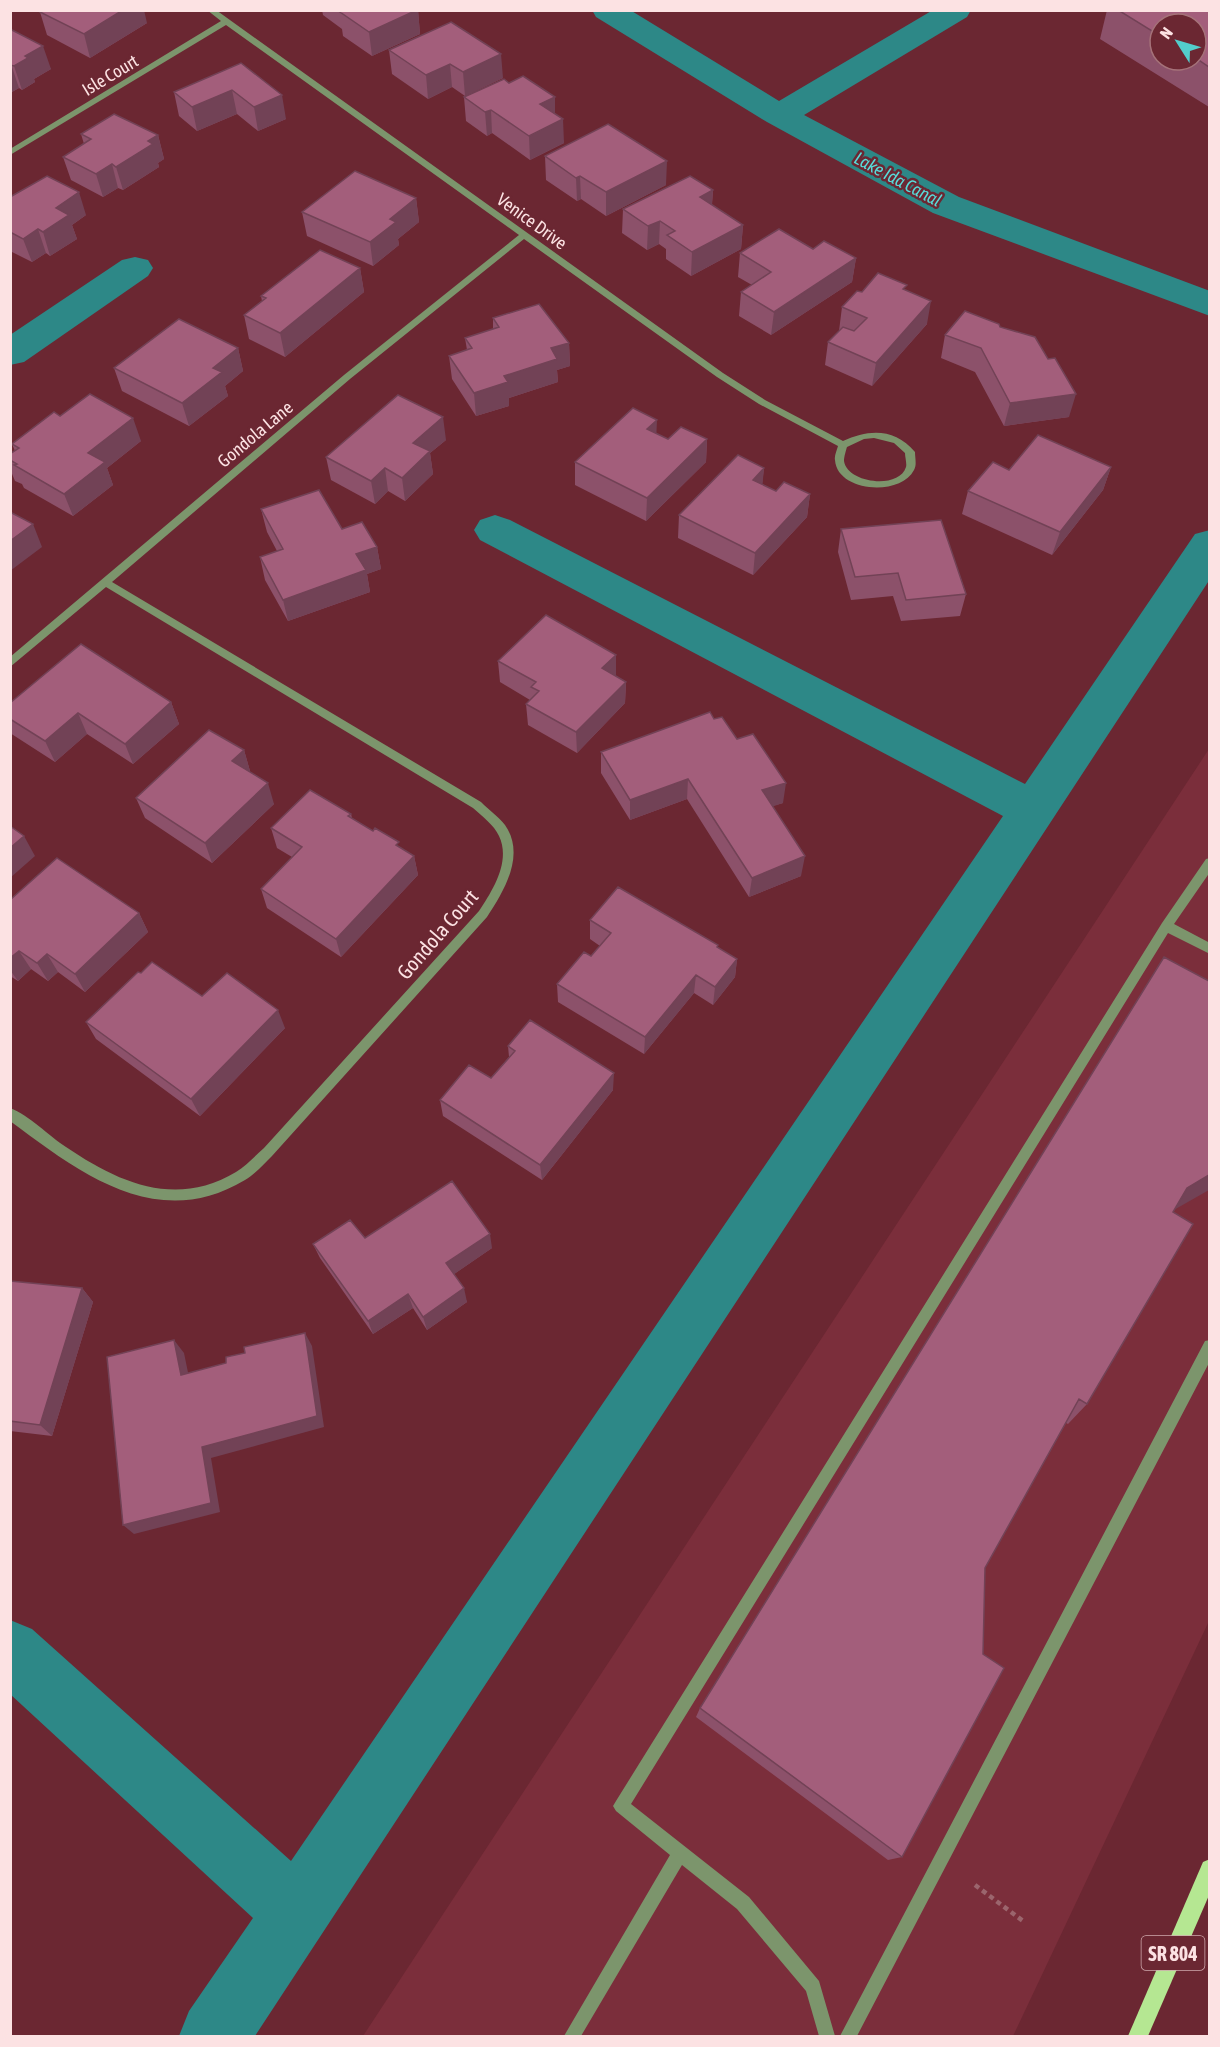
<svg xmlns="http://www.w3.org/2000/svg" width="1220" height="2047" viewBox="0 0 1220 2047" font-family="'Asap Condensed',sans-serif">
<rect width="100%" height="100%" fill="#6b2732"/>
<path fill="#7b2e3b" d="M1209,749V1621L1013,2036H363Z"/>
<g fill="none" stroke-linecap="round" stroke-linejoin="round">
<path fill="#2d8887" fill-rule="evenodd" d="M592,10H630L779,101L933,10H971L967,17L804,115L959,197L1210,291V316L933,213L767,122L596,17Z
M135,257L148,260L153,268L148,276L24,362L10,365V335L122,260Z
M495,515L510,520L1025,784L1195,534L1210,530V579L255,2036H179L189,2011L253,1918L10,1694V1620L32,1629L291,1861L1003,816L480,540L474,530L480,520Z"/>
<path stroke="#9b656d" stroke-width="4.5" stroke-dasharray="5 4" stroke-linecap="butt" d="M975,1885L1023,1921"/>
<path fill="#7c956c" fill-rule="evenodd" d="M1210,858V872L1174,924L1210,943V954L1168,933L631,1804L749,1897L819,1981L835,2036H819L806,1991L737,1909L682,1865L581,2036H564L670,1855L616,1811L613,1806L616,1801L1162,923L1206,859Z
M1210,1340V1361L857,2036H840L1205,1341Z"/>
<path fill="#7c956c" fill-rule="evenodd" d="M207,10H216L723,373L765,400L843,441C869,429 895,428 915,452C915,458 917,465 914,470C900,497 837,492 835,460C834,456 837,450 838,446L759,404L717,377L524,239L350,379L112,582L481,802C489,810 498,816 505,825C526,855 504,891 487,917L272,1156C264,1164 255,1174 245,1180C157,1233 80,1173 10,1121V1108C29,1115 49,1136 66,1147C119,1183 176,1208 236,1172C246,1166 255,1156 264,1148L479,911C493,890 511,861 499,836C494,825 482,816 473,808L106,587L10,667V657L344,375L519,235L226,25L10,155V149L221,21ZM874,438L894,443L905,453C905,457 907,464 906,467C899,490 847,483 844,461C844,457 846,450 847,447L864,439Z"/>
<path fill="#b5e792" fill-rule="evenodd" d="M1210,1859V1893L1148,2036H1128L1203,1862Z"/>
</g>
<path fill="#8c516a" fill-rule="evenodd" d="M322,10H418L420,34L372,56L343,36L342,29L323,15Z
M1107,10H1209V107L1100,39ZM1160,24H1196V60H1160Z
M40,12L147,23L90,58L47,35Z
M451,22L503,78L465,96L452,87L428,99L392,74L389,50Z
M10,29L51,69L34,79L35,82L22,90L19,88L10,93Z
M241,63L286,119L258,131L237,114L197,131L179,116L174,92Z
M509,83L555,114L564,143L530,160L492,133L487,136L466,121L464,97Z
M81,134L158,135L164,159L158,163L159,167L123,190L118,188L103,197L71,180L63,157L84,144Z
M545,156L666,185L606,216L581,199L577,201L546,180Z
M713,190L712,205L743,225L741,249L691,276L666,259V249L659,244L647,250L622,233L623,209Z
M10,197L86,215L72,225L77,239L50,256L46,253L32,262L10,251Z
M416,198L419,222L398,239L399,245L373,266L307,236L302,212Z
M813,249L856,258L852,282L771,335L739,316L741,292L752,285L738,277L740,253Z
M360,268L364,292L285,357L249,339L244,315L262,301L261,296Z
M906,290L927,324L872,386L825,365L828,342L839,331L842,307L862,292Z
M493,318L569,343L570,366L557,370L558,382L509,398V406L476,416L452,379L449,356L467,350L465,338L493,329Z
M1000,327L1069,417L1004,426L975,372L941,358L945,335Z
M238,348L243,371L225,386L228,396L189,426L122,391L114,368Z
M60,416L141,441L107,468L113,485L73,516L24,488L22,484L15,481L10,469V454L15,451L12,444Z
M656,434L668,439H707L706,462L646,521L575,485V462Z
M446,440L430,453L433,474L405,501L388,491L375,504L331,480L326,457Z
M1111,467L1103,490L1052,555L962,514L968,491L1009,470Z
M764,468L762,484L776,491L810,494L807,517L753,575L678,538L679,515Z
M261,509L342,529L377,547L381,569L367,574L370,592L288,621L265,580L260,557L277,551L267,532Z
M841,529L966,594L960,616L901,621L893,596L851,600L838,552Z
M498,661L616,676L626,682L625,703L577,753L528,725L526,704L530,700L500,682Z
M171,702L179,724L133,764L87,734L55,762L10,733V703Z
M714,719L783,803L772,806L801,876L749,897L687,799L630,820L601,773V752Z
M244,750L250,771L249,772L274,804L212,863L145,818L136,798Z
M351,814L352,818L414,856L418,875L341,957L267,908L261,889L292,857L277,848L271,828Z
M10,900L139,913L148,932L85,992L58,972L48,981L31,969L18,981L10,976Z
M590,920L718,948L737,959L735,977L713,1005L694,993L644,1054L558,1002L557,984L591,956L600,946L590,939Z
M202,996L285,1028L200,1116L96,1039L86,1022Z
M508,1046L613,1090L542,1180L443,1116L440,1100L491,1078L509,1057Z
M1174,1210L1087,1404L1068,1424L1066,1423L985,1568L983,1654L902,1857L888,1860L696,1717L700,1708Z
M365,1238L492,1248L454,1274L467,1302L427,1330L413,1308L373,1334L320,1258L313,1244Z
M10,1281L82,1288L93,1302L52,1436L10,1431Z"/>
<path fill="#724256" d="M123,10H144L147,23L90,58L84,34Z
M418,10L420,34L372,56L369,32Z
M43,46L51,69L34,79L35,82L22,90L14,66L25,56Z
M501,54L503,78L465,96L463,72Z
M11,64L19,88L10,93V65Z
M450,64L452,87L428,99L426,75Z
M232,90L237,114L197,131L192,107Z
M282,95L286,119L258,131L254,107Z
M555,97V121L540,104Z
M491,110L492,133L487,136L485,112Z
M563,119L564,143L530,160L529,136Z
M158,135L164,159L158,163L159,167L123,190L116,167L148,141Z
M667,161L666,185L606,216V192Z
M112,164L118,188L103,197L96,174Z
M580,176L581,199L577,201L576,178Z
M713,190L711,214L700,197Z
M79,192L86,215L72,225L77,239L50,256L43,232L56,208Z
M416,198L419,222L398,239L399,245L373,266L370,242L390,219Z
M660,221L659,244L647,250L648,226Z
M743,225L741,249L691,276L692,252Z
M38,229L46,253L32,262L23,239Z
M856,258L852,282L771,335L774,312Z
M360,268L364,292L285,357L280,333Z
M931,301L927,324L872,386L876,363Z
M569,343L570,366L557,370L558,382L509,398V406L476,416L474,393L504,376L551,348Z
M238,348L243,371L225,386L228,396L189,426L182,403L213,368Z
M1076,394L1069,417L1004,426L1010,403Z
M443,417L446,440L430,453L433,474L405,501L402,478L413,443Z
M133,418L141,441L107,468L113,485L73,516L64,494L88,453Z
M657,420L656,443L647,429Z
M707,439L706,462L646,521L647,498Z
M1111,467L1103,490L1052,555L1060,532Z
M385,468L388,491L375,504L371,481Z
M764,468L762,490L753,480Z
M810,494L807,517L753,575L755,553Z
M33,524L42,547L10,571V541Z
M377,547L381,569L367,574L370,592L288,621L283,600L356,554Z
M616,655V677L602,668Z
M626,682L625,703L577,753L576,732Z
M171,702L179,724L133,764L125,744Z
M78,713L87,734L55,762L45,741Z
M244,750L250,771L239,782L232,761Z
M688,779L687,799L630,820V800Z
M268,783L274,804L212,863L205,843Z
M786,783L783,803L759,811L762,790Z
M24,836L35,856L10,878V848Z
M414,856L418,875L341,957L336,939Z
M805,856L801,876L749,897L752,878Z
M139,913L148,932L85,992L75,974Z
M19,951L31,969L18,981L10,970V958Z
M47,954L58,972L48,981L37,963Z
M737,959L735,977L713,1005L715,987Z
M696,975L694,993L644,1054L645,1037Z
M278,1010L285,1028L200,1116L191,1099Z
M614,1073L613,1090L542,1180L540,1165Z
M1209,1175V1190L1165,1215L1187,1188Z
M490,1234L492,1248L450,1277L446,1263Z
M82,1288L93,1302L52,1436L40,1425Z
M464,1288L467,1302L427,1330L423,1317Z
M408,1294L413,1308L373,1334L368,1321Z
M305,1333L312,1346L324,1427L211,1458L220,1512L134,1534L123,1525Z
M174,1340L184,1353L191,1387L181,1375Z"/>
<path fill="#a35e7b" stroke="#724256" stroke-width="1.5" d="M42,10H123L84,34L40,12Z
M343,10H417L369,32L340,12Z
M1118,10H1209V67L1196,58V24H1160V36Z
M451,22L501,54L463,72L450,64L426,75L389,50Z
M10,29L43,46L25,56L28,58L14,66L10,65Z
M241,63L282,95L254,107L232,90L192,107L174,92Z
M523,76L555,97L540,104L563,119L529,136L491,110L485,112L464,97L504,79L509,83Z
M114,114L158,135L148,141L153,144L116,167L112,164L96,174L63,157L91,139L81,134Z
M608,124L667,161L606,192L580,176L576,178L545,156Z
M355,171L416,198L390,219L396,222L370,242L302,212Z
M47,176L79,192L56,208L69,215L43,232L38,229L23,239L10,232V197Z
M690,176L713,190L700,197L743,225L692,252L667,235L675,231L660,221L648,226L623,209Z
M779,229L813,249L824,241L856,258L774,312L741,292L771,272L740,253Z
M320,250L360,268L280,333L244,315L266,298L261,296Z
M878,273L907,285L903,289L931,301L876,363L828,342L843,327L854,331L867,318L842,307L857,291L862,292Z
M539,304L569,343L551,348L557,359L504,376L508,382L474,393L449,356L472,348L465,338L499,327L493,318Z
M965,311L999,324L1000,327L1035,337L1048,359L1055,358L1076,394L1010,403L981,348L945,335Z
M179,319L238,348L213,368L222,372L182,403L114,368Z
M90,394L133,418L88,453L105,462L64,494L14,465L17,464L10,460V454L19,448L12,444L54,412L60,416Z
M398,395L443,417L413,443L430,451L402,478L385,468L371,481L326,457Z
M633,408L657,420L647,429L668,439L681,427L707,439L647,498L575,462Z
M1038,435L1111,467L1060,532L968,491L993,462L1009,470Z
M738,455L764,468L753,480L776,491L784,482L810,494L755,553L679,515Z
M319,490L342,529L362,522L377,547L356,554L366,570L283,600L260,557L283,549L261,509Z
M10,512L33,524L10,541Z
M941,520L966,594L906,600L898,573L855,577L841,529Z
M546,615L616,655L602,668L626,682L576,732L526,704L539,691L531,687L536,682L498,661Z
M81,644L171,702L125,744L78,713L45,741L10,719V703Z
M710,712L714,719L722,717L737,739L753,734L786,783L762,790L805,856L752,878L688,779L630,800L601,752Z
M209,730L244,750L232,761L268,783L205,843L136,798Z
M310,790L351,814L348,816L373,831L375,828L399,842L396,845L414,856L336,939L261,889L302,847L271,828Z
M10,826L24,836L10,848Z
M57,858L139,913L75,974L47,954L37,963L19,951L10,958V900Z
M618,887L718,945L717,947L737,959L715,987L696,975L645,1037L557,984L584,952L591,956L611,933L590,920Z
M1164,957L1209,981V1175L1187,1188L1173,1212L1193,1224L1087,1404L1079,1399L985,1568L983,1654L1004,1668L902,1857L700,1708Z
M152,962L202,996L227,973L278,1010L191,1099L86,1022L138,972L141,973Z
M530,1020L614,1073L540,1165L440,1100L469,1065L491,1078L515,1051L508,1046Z
M452,1181L490,1234L446,1263L464,1288L423,1317L408,1294L368,1321L313,1244L350,1220L365,1238Z
M10,1281L82,1288L40,1425L10,1421Z
M305,1333L317,1416L202,1447L211,1503L123,1525L107,1357L174,1340L181,1375L226,1363V1357L245,1353L244,1347Z"/>
<g text-anchor="middle" dominant-baseline="central" stroke-width="5" stroke-linejoin="round" paint-order="stroke">
<g font-size="18" fill="#fce2e3" stroke="#6b2732">
<text transform="translate(110 75) rotate(-31)">Isle Court</text>
<text transform="translate(532 221) rotate(36)">Venice Drive</text>
<text transform="translate(255 434) rotate(-40)">Gondola Lane</text>
</g>
<g font-size="18" font-style="italic" fill="#58dbd9" stroke="#6b2732">
<text transform="translate(898 179) rotate(28)">Lake Ida Canal</text>
</g>
<rect fill="#6b2732" stroke="#d0aaae" stroke-width="1.5" x="1141.5" y="1936" width="63" height="34" rx="4.5"/>
<g font-size="20" font-weight="bold" fill="#fce2e3">
<text x="1173" y="1953">SR 804</text>
</g>
<g font-size="21" fill="#fce2e3" stroke="#6b2732">
<text transform="translate(437 934) rotate(-49)">Gondola Court</text>
</g>
</g>
<rect width="1220" height="2047" fill="none" stroke="#fce2e3" stroke-width="24"/>
<g transform="translate(1178 42) rotate(307)"><circle r="28" fill="#6b2732" stroke="#a57279" stroke-width="1.5"/>
<path d="M0-4.5L10 22L0 15L-10 22Z" fill="#53cdcb"/>
<text y="-9" font-size="16" font-weight="bold" text-anchor="middle" fill="#fce2e3">N</text>
</g>
</svg>
